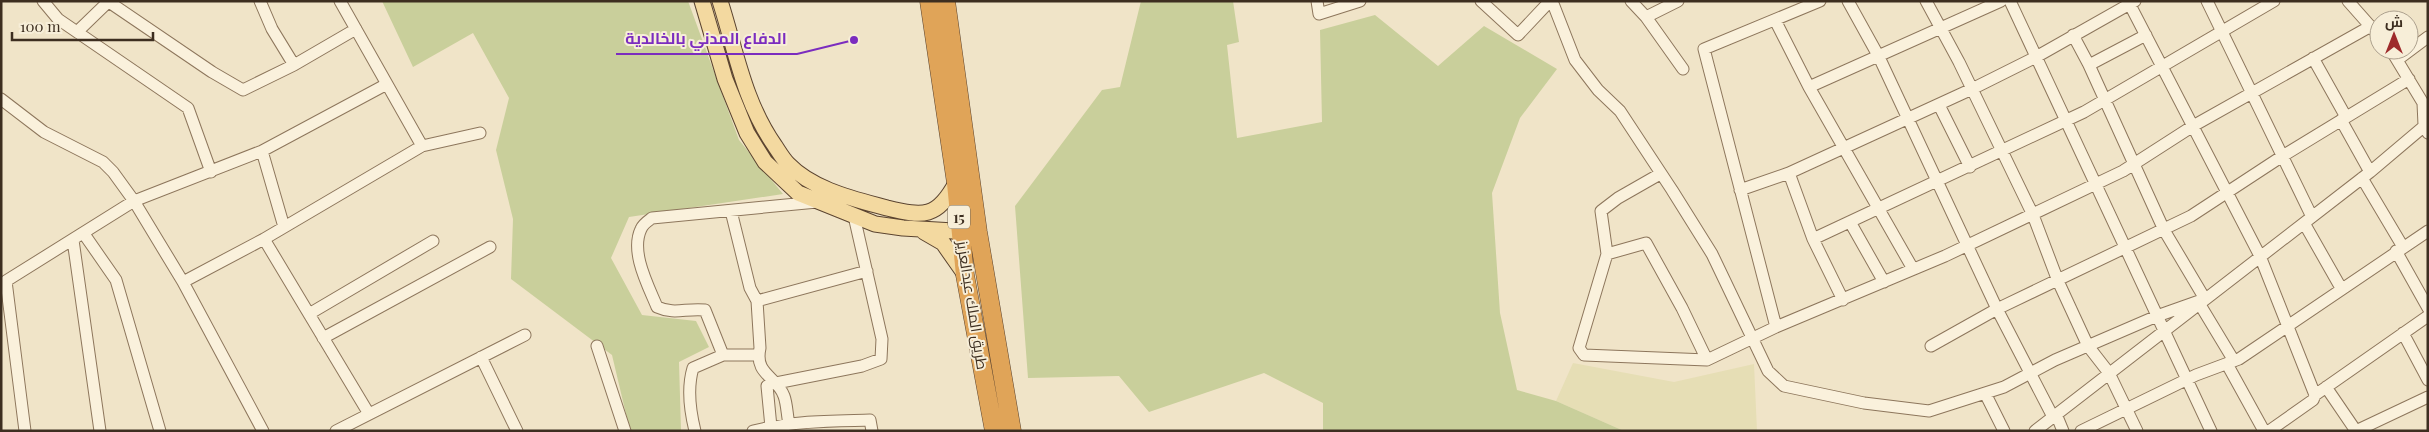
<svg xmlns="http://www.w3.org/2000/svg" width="2429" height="432" viewBox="0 0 2429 432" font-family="'Playfair Display',Cairo,serif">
<rect width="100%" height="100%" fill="#f0e4c8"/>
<path fill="#e6deb5" d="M1573,363L1674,382L1754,364L1757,431H1624L1556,401Z"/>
<path fill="#c9cf9b" d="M382,1H688L739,140L783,194L629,217L611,258L642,315L696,321L709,347L679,362L681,431H630L612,355L511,279L513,219L496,150L509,98L473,33L413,67Z
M1141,1H1233L1239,42L1227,45L1237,138L1322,122L1320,30L1375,15L1438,66L1484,26L1557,69L1520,118L1492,193L1500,313L1517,390L1556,401L1624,431H1323V403L1264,373L1149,412L1119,376L1028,378L1015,206L1102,90L1120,87Z"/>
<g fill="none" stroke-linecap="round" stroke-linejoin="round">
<defs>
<path id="minor" d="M43,1L58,19L188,108L211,172
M260,1L272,29L294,65
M1317,1L1319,14L1360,1
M1481,1L1518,35L1550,1
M1552,1L1575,60L1598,90L1620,111L1672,190L1712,254L1768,371L1784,386L1864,403L1929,411L2004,387L2055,360L2157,316L2205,299L2164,230L2089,65L2073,35
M1631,1L1646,17L1683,69
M1848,1L1879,57L1997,309L2053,417
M1926,1L1959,62L2033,215L2058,281L2088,346L2109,373L2137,431
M2010,1L2211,431
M2128,1L2260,256L2315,395
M2207,1L2312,217
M2348,1L2379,36
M109,2L212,72L243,90L294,65L356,29
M1646,17L1678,1
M1775,20L1809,87L1913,269
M77,32L109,1
M2391,50L2423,103L2424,125L2428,133
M2313,58L2346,117
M2397,60L2428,37
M2089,65L2146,35
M1809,87L2001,1
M1,99L44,132L103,162L113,172L134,201L183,282L263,431
M1939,105L1970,167
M2341,120L2370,172
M422,146L480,133
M262,151L284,227
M1789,173L1813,239
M1660,174L1618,198L1601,211L1607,254L1579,348L1584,355L1707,360L1776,327L1945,256L2123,171L2193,126L2371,26
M2362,178L2403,247
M1740,190L1789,173L1972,89L2036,57L2135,1
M731,211L750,288L757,301L760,348C754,375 777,376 784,396C787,404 787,415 789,424
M1850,222L1884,282
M2304,223L2341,288
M84,234L116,280L160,431
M264,239L369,414
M73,240L100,431
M2396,251L2428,308
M1607,254L1646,243L1682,308L1707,360
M183,282L264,239L422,146L340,1
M1843,300L1813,239L2084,112L2274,1
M757,301L867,271
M2199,303L2234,361
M309,314L433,241
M1776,327L1704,49L1820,1
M2403,333L2428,380
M323,338L490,247
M597,346L625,431
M1931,346L1997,309L2191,216L2281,157L2409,79
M759,355H723L705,310C685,308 675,315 657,307C648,285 630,252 641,229C643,224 648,221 652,218L817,202
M481,357L517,431
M2227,364L2264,431
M2326,387L2356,431L2428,397
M1985,393L2004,431
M2056,414L2063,431
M25,431L6,281L134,201L262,151L387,84
M336,431L525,335
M695,431C690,411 687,388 693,368L723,355
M753,431L771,427L767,386L771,384L862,366L881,359L882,339L854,216
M767,431C778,420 851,421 870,420L872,431
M2035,431L2370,172L2428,123
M2081,431L2196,375L2239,359L2428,231
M2269,431L2313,400L2315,395L2428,316"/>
<path id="major" d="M702,1L725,79L747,133L765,162L798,193L875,224L903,228L971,232
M720,1C736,51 744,102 775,146C779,152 783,159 788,164C813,190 854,199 887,208C924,217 937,218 956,183
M924,232L943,243L964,273"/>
<path id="highway" d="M929,1L956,183L965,275L994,431
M946,1L978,232L1012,431"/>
</defs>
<use href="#minor" stroke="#8d765c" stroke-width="13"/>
<use href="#major" stroke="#5b4430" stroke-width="17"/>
<use href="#highway" stroke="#5b4430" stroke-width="19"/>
<use href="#minor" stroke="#faf1dc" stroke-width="11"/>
<use href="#major" stroke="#f3d9a0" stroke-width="15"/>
<use href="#highway" stroke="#e0a458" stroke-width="18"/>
</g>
<g text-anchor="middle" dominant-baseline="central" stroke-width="4" stroke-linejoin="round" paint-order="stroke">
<rect fill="#f7eed8" stroke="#756857" stroke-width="1" x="948" y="205.5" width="22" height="23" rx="4"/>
<g font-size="14" font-weight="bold" fill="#3d2e20">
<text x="959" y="217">15</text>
</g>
<g font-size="15" fill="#3d2e20" stroke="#f7eed8">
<text transform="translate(973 305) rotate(81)">طريق الملك عبدالعزيز</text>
</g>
</g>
<path fill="none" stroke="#7b2cbf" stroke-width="2" d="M854 40L797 54H616"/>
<circle fill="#7b2cbf" stroke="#f7eed8" stroke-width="2" cx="854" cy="40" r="5"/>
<g font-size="16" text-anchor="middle" font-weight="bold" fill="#7b2cbf" stroke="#f7eed8" stroke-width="4" stroke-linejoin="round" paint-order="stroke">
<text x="706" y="44">الدفاع المدني بالخالدية</text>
</g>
<rect width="2429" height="432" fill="none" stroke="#3d2e20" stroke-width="5"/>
<g transform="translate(2394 35)"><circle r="24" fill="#f7eed8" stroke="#ada18e"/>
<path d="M0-4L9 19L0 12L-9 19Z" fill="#9e2a2b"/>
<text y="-8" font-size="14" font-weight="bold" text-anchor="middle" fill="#3d2e20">ش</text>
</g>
<path d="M12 32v8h141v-8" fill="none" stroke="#3d2e20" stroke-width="2.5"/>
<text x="20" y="32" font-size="15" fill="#3d2e20" stroke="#f7eed8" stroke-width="4" paint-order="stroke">100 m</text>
</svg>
